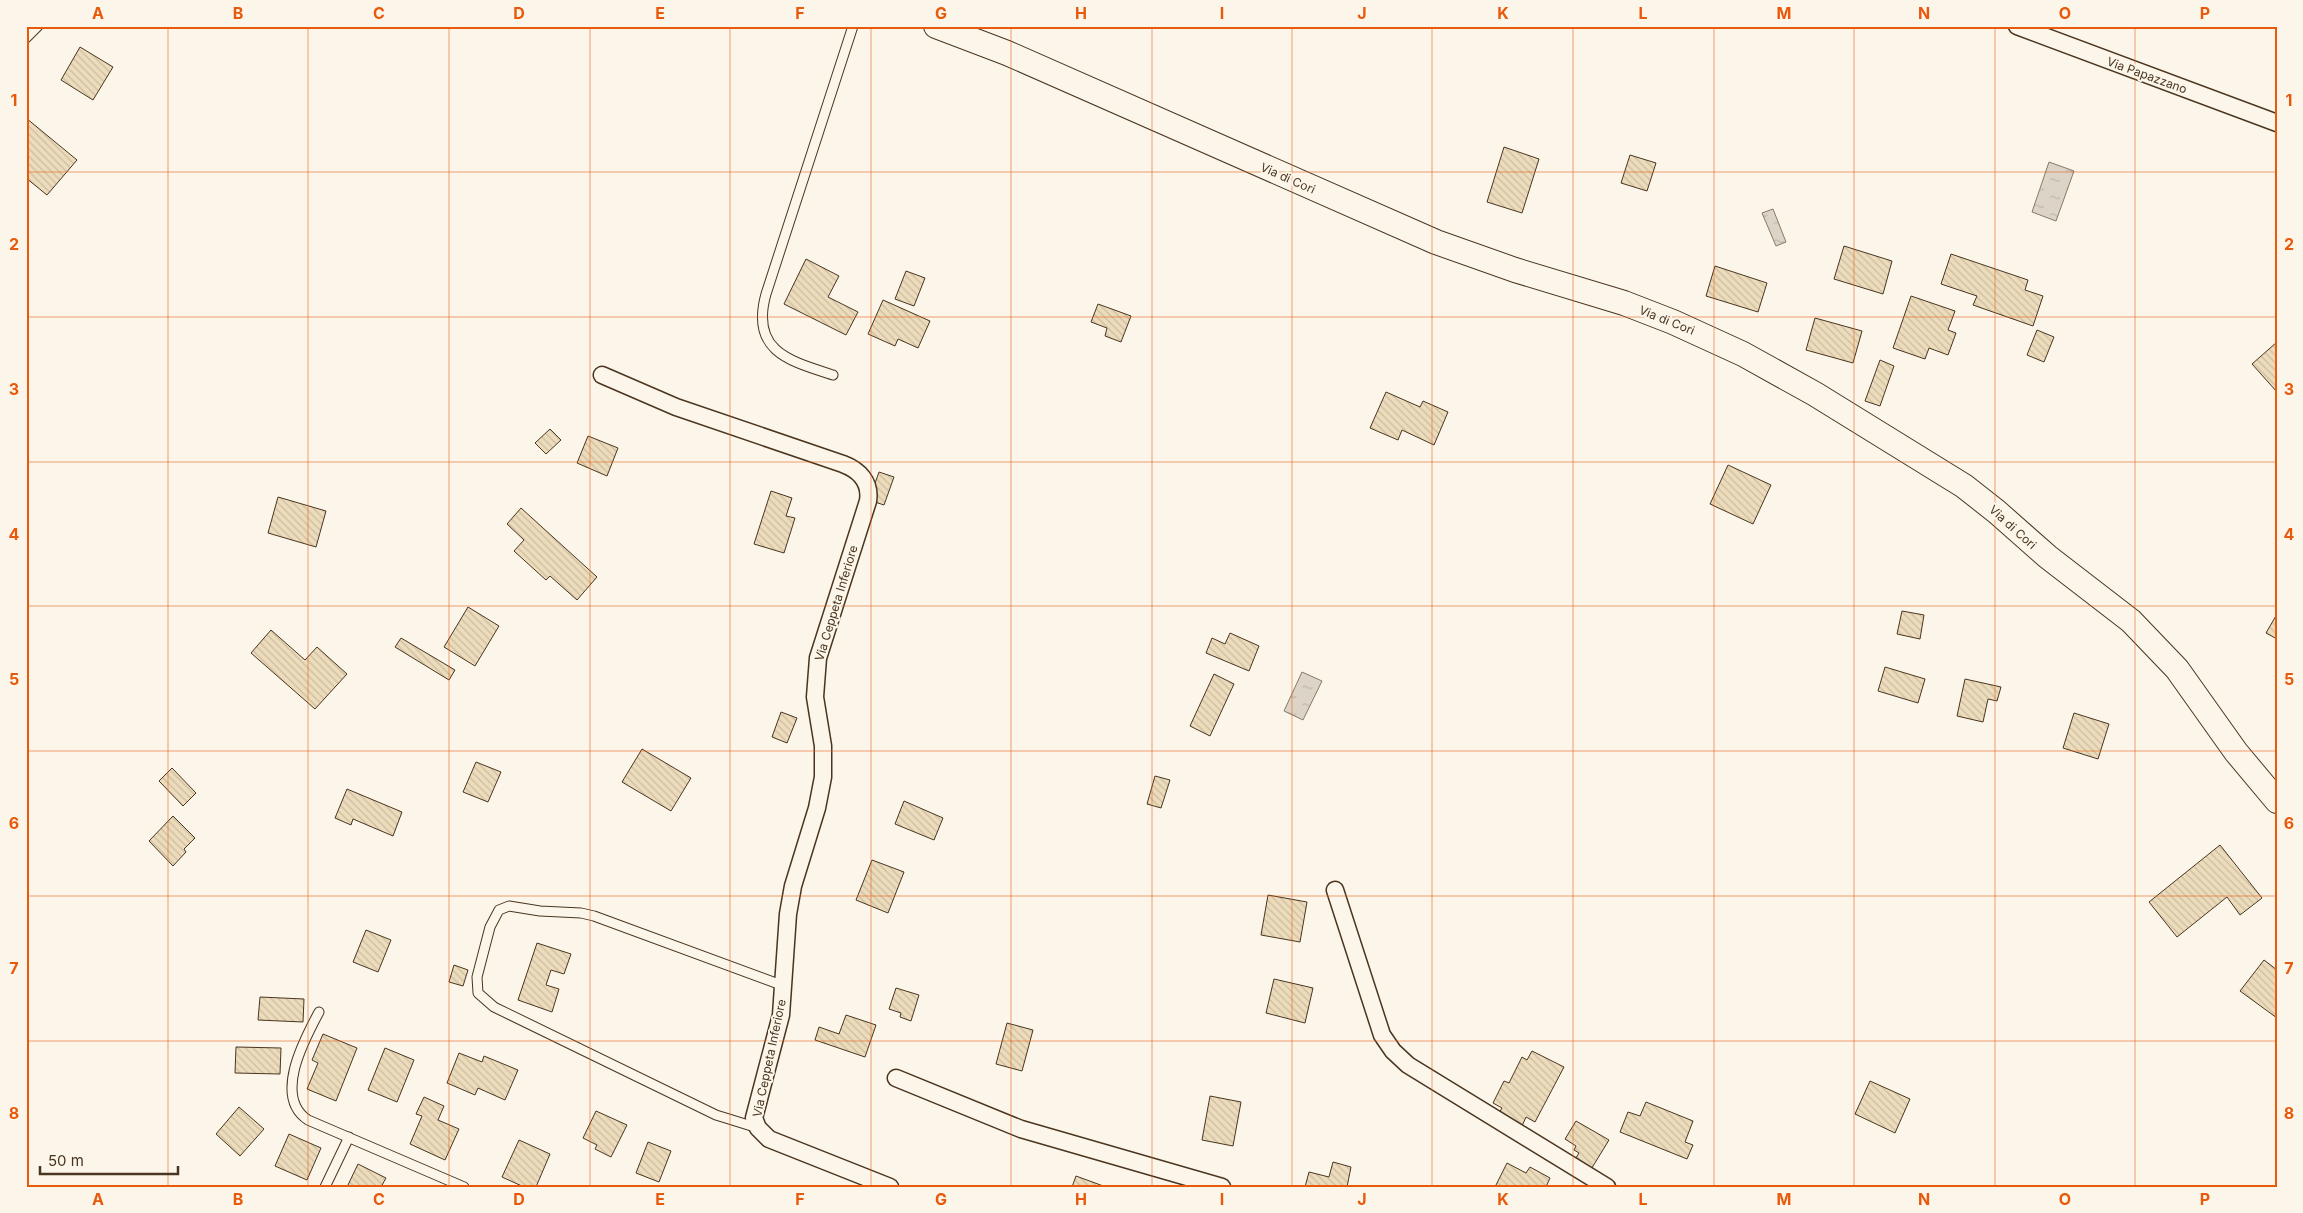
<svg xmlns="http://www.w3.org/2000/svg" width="2303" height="1213" viewBox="0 0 2303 1213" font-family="Inter,sans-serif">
<defs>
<pattern id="water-ripples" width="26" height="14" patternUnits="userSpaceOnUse" patternTransform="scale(1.25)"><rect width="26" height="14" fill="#dcd4c6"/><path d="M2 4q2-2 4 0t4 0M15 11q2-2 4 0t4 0" fill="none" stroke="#beb7aa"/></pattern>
<pattern id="building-back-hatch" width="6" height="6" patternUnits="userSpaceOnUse" patternTransform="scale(1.25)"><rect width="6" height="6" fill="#ecdcbc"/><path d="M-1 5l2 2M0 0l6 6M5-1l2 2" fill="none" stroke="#ccbda1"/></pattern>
</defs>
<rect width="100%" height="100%" fill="#fbf6e9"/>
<path fill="url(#water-ripples)" stroke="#887966" d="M2049,162L2074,171L2056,221L2032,212Z
M1773,209L1786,242L1776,246L1762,213Z
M1302,672L1322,681L1303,720L1284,711Z"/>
<path fill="url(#building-back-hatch)" stroke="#4a3520" d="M80,47L113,67L93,100L61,80Z
M26,118L77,160L47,195L26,178Z
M1504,147L1539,159L1522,213L1487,202Z
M1630,155L1656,163L1647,191L1621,183Z
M1844,246L1892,261L1883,294L1834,279Z
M1951,254L2028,280L2025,290L2043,296L2033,326L1973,305L1977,296L1941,284Z
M806,259L839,276L828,297L858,312L846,335L784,304Z
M1715,266L1767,283L1758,312L1706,296Z
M906,271L925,278L914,306L895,299Z
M1911,296L1955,311L1948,330L1956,333L1948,355L1929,348L1925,359L1893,348Z
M883,300L930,321L918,348L898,339L895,346L868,334Z
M1098,304L1131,316L1121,342L1105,336L1107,328L1091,322Z
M1815,318L1862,331L1853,363L1806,350Z
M2037,330L2054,337L2044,362L2027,355Z
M2277,342V392L2252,364Z
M1880,360L1894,366L1880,406L1865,401Z
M1386,392L1420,407L1423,401L1448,412L1434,445L1402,430L1398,440L1370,428Z
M550,429L561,440L546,454L535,443Z
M588,436L618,448L607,476L577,463Z
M1728,465L1771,485L1753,524L1710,504Z
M879,472L894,477L884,505L869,500Z
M771,491L792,498L786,516L795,518L784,553L754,544Z
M278,497L326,511L316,547L268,533Z
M521,508L597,577L577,600L550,576L546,580L514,551L524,540L507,524Z
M468,607L499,626L475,666L444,647Z
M1902,611L1924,615L1920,639L1897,634Z
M2277,614V639L2266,633Z
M271,630L305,660L317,647L347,674L315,709L251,653Z
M1230,633L1259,646L1249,671L1206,653L1212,638L1225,644Z
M401,638L455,670L449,680L395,647Z
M1885,667L1925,679L1918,703L1878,691Z
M1214,674L1234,684L1210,736L1190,726Z
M1965,679L2001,687L1997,701L1988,699L1983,722L1957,716Z
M781,712L797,718L787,743L772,737Z
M2074,713L2109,724L2098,759L2063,748Z
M642,749L691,778L671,811L622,782Z
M476,762L501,772L488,802L463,792Z
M172,768L196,793L183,806L159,781Z
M1155,776L1170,780L1161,808L1147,804Z
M347,789L402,812L393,836L353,819L351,825L335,818Z
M904,801L943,818L934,840L895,824Z
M173,816L195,838L184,849L186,852L173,866L149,841Z
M2220,845L2262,898L2240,915L2227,897L2177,937L2149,902Z
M872,860L904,872L888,913L856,900Z
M1268,895L1307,902L1300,942L1261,935Z
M366,930L391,940L378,972L353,962Z
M537,943L571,954L564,974L551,970L546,985L559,989L552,1012L518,1000Z
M2264,960L2277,970V1018L2240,991Z
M454,965L468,970L463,986L449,982Z
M1274,979L1313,988L1305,1023L1266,1013Z
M896,988L919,995L911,1021L900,1017L901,1013L889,1009Z
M260,997L304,999L303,1022L258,1020Z
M846,1015L876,1025L865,1057L815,1040L819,1027L839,1034Z
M1007,1023L1033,1030L1022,1071L996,1064Z
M323,1034L357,1048L336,1101L307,1089L318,1063L312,1060Z
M236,1047L281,1048L280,1074L235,1073Z
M385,1048L414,1060L397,1102L368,1090Z
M1532,1051L1564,1067L1535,1122L1526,1117L1522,1126L1499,1113L1502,1108L1493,1103L1504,1081L1509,1083L1522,1057L1527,1060Z
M459,1053L482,1062L484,1056L518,1070L505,1100L478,1088L475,1095L447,1083Z
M1870,1081L1910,1099L1895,1133L1855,1114Z
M1210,1096L1241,1102L1233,1146L1202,1140Z
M424,1097L444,1106L438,1120L459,1129L445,1160L410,1144L422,1116L416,1114Z
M1646,1102L1693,1121L1685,1142L1693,1145L1687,1159L1620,1132L1628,1112L1640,1116Z
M239,1107L264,1129L240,1156L216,1134Z
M596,1111L627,1125L611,1157L595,1149L597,1145L583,1138Z
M1576,1121L1609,1140L1590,1171L1574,1161L1579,1153L1574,1150L1576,1146L1565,1139Z
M289,1134L321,1148L307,1180L275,1166Z
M519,1140L550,1154L536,1187H524L502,1177Z
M648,1142L671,1151L659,1182L636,1173Z
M1333,1162L1351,1167L1347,1187H1305L1309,1172L1329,1177Z
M1507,1163L1526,1173L1530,1167L1550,1178L1546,1187H1495Z
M358,1164L386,1178L381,1187H347Z
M1076,1176L1106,1187H1072Z"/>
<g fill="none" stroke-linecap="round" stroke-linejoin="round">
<defs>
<path id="service" d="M26,38L38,26
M833,375C789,361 750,351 766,294L853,26
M319,1012C304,1040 273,1097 308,1120L464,1187
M758,1128L716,1115L494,1007L478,993L477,977L490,927L499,910L509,906L540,911L581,913L594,916L784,986
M325,1187L349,1137"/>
<path id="minor" d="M2017,26L2277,123
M602,375L676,407L843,464C859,470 871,482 868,501L818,658L815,697L823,746V777L817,808L793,886L788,914L781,1015L754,1118L758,1128L769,1139L890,1187
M1335,890L1382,1035L1393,1051L1408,1065L1607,1187
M896,1078L1021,1129L1222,1187"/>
<path id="secondary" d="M936,26L1007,53L1436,242L1515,270L1624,303L1673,322L1743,354L1815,394L1964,486L1997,512L2048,557L2131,621L2177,669L2236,752L2277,801"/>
</defs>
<use href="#service" stroke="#4a3520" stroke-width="11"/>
<use href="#minor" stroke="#4a3520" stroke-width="19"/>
<use href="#secondary" stroke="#4a3520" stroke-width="26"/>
<use href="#service" stroke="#fbf6e9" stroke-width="9"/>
<use href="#minor" stroke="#fbf6e9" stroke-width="16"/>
<use href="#secondary" stroke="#fbf6e9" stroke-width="24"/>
</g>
<path fill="none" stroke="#e8590c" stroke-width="1" stroke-opacity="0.55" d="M168,26V1187M308,26V1187M449,26V1187M590,26V1187M730,26V1187M871,26V1187M1011,26V1187M1152,26V1187M1292,26V1187M1432,26V1187M1573,26V1187M1714,26V1187M1854,26V1187M1995,26V1187M2135,26V1187M26,172H2277M26,317H2277M26,462H2277M26,606H2277M26,751H2277M26,896H2277M26,1041H2277"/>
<g text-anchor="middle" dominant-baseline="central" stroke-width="4" stroke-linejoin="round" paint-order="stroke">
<g font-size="12" fill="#4a3520" stroke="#fbf6e9">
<text transform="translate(2147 75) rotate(20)">Via Papazzano</text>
<text transform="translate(1288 178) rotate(24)">Via di Cori</text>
<text transform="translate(1667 320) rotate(22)">Via di Cori</text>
<text transform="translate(2013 527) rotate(42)">Via di Cori</text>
<text transform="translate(836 603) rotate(-73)">Via Ceppeta Inferiore</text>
<text transform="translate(769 1058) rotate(-78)">Via Ceppeta Inferiore</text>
</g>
</g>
<rect width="2303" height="1213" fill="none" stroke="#fbf6e9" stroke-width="55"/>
<path d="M40 1166v8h138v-8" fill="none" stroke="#4a3520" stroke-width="2.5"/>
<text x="48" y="1166" font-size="15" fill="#4a3520" stroke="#fbf6e9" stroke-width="4" paint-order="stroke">50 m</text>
<rect x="28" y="28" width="2248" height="1158" fill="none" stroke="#e8590c" stroke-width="2"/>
<g font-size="16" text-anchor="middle" font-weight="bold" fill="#e8590c">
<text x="98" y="19">A</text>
<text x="238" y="19">B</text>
<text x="379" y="19">C</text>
<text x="519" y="19">D</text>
<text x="660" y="19">E</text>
<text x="800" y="19">F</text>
<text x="941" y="19">G</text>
<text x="1081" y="19">H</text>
<text x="1222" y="19">I</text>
<text x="1362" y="19">J</text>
<text x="1503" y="19">K</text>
<text x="1643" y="19">L</text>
<text x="1784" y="19">M</text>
<text x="1924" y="19">N</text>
<text x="2065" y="19">O</text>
<text x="2205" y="19">P</text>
<text x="14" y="106">1</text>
<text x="2289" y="106">1</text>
<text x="14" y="250">2</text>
<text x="2289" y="250">2</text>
<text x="14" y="395">3</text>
<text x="2289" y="395">3</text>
<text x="14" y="540">4</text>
<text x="2289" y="540">4</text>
<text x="14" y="685">5</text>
<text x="2289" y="685">5</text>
<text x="14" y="829">6</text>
<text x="2289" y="829">6</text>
<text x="14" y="974">7</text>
<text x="2289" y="974">7</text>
<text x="14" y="1119">8</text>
<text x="2289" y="1119">8</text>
<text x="98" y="1205">A</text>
<text x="238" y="1205">B</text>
<text x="379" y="1205">C</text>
<text x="519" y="1205">D</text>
<text x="660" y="1205">E</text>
<text x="800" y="1205">F</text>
<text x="941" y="1205">G</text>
<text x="1081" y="1205">H</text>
<text x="1222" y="1205">I</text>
<text x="1362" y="1205">J</text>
<text x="1503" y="1205">K</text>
<text x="1643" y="1205">L</text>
<text x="1784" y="1205">M</text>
<text x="1924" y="1205">N</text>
<text x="2065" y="1205">O</text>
<text x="2205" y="1205">P</text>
</g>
</svg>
